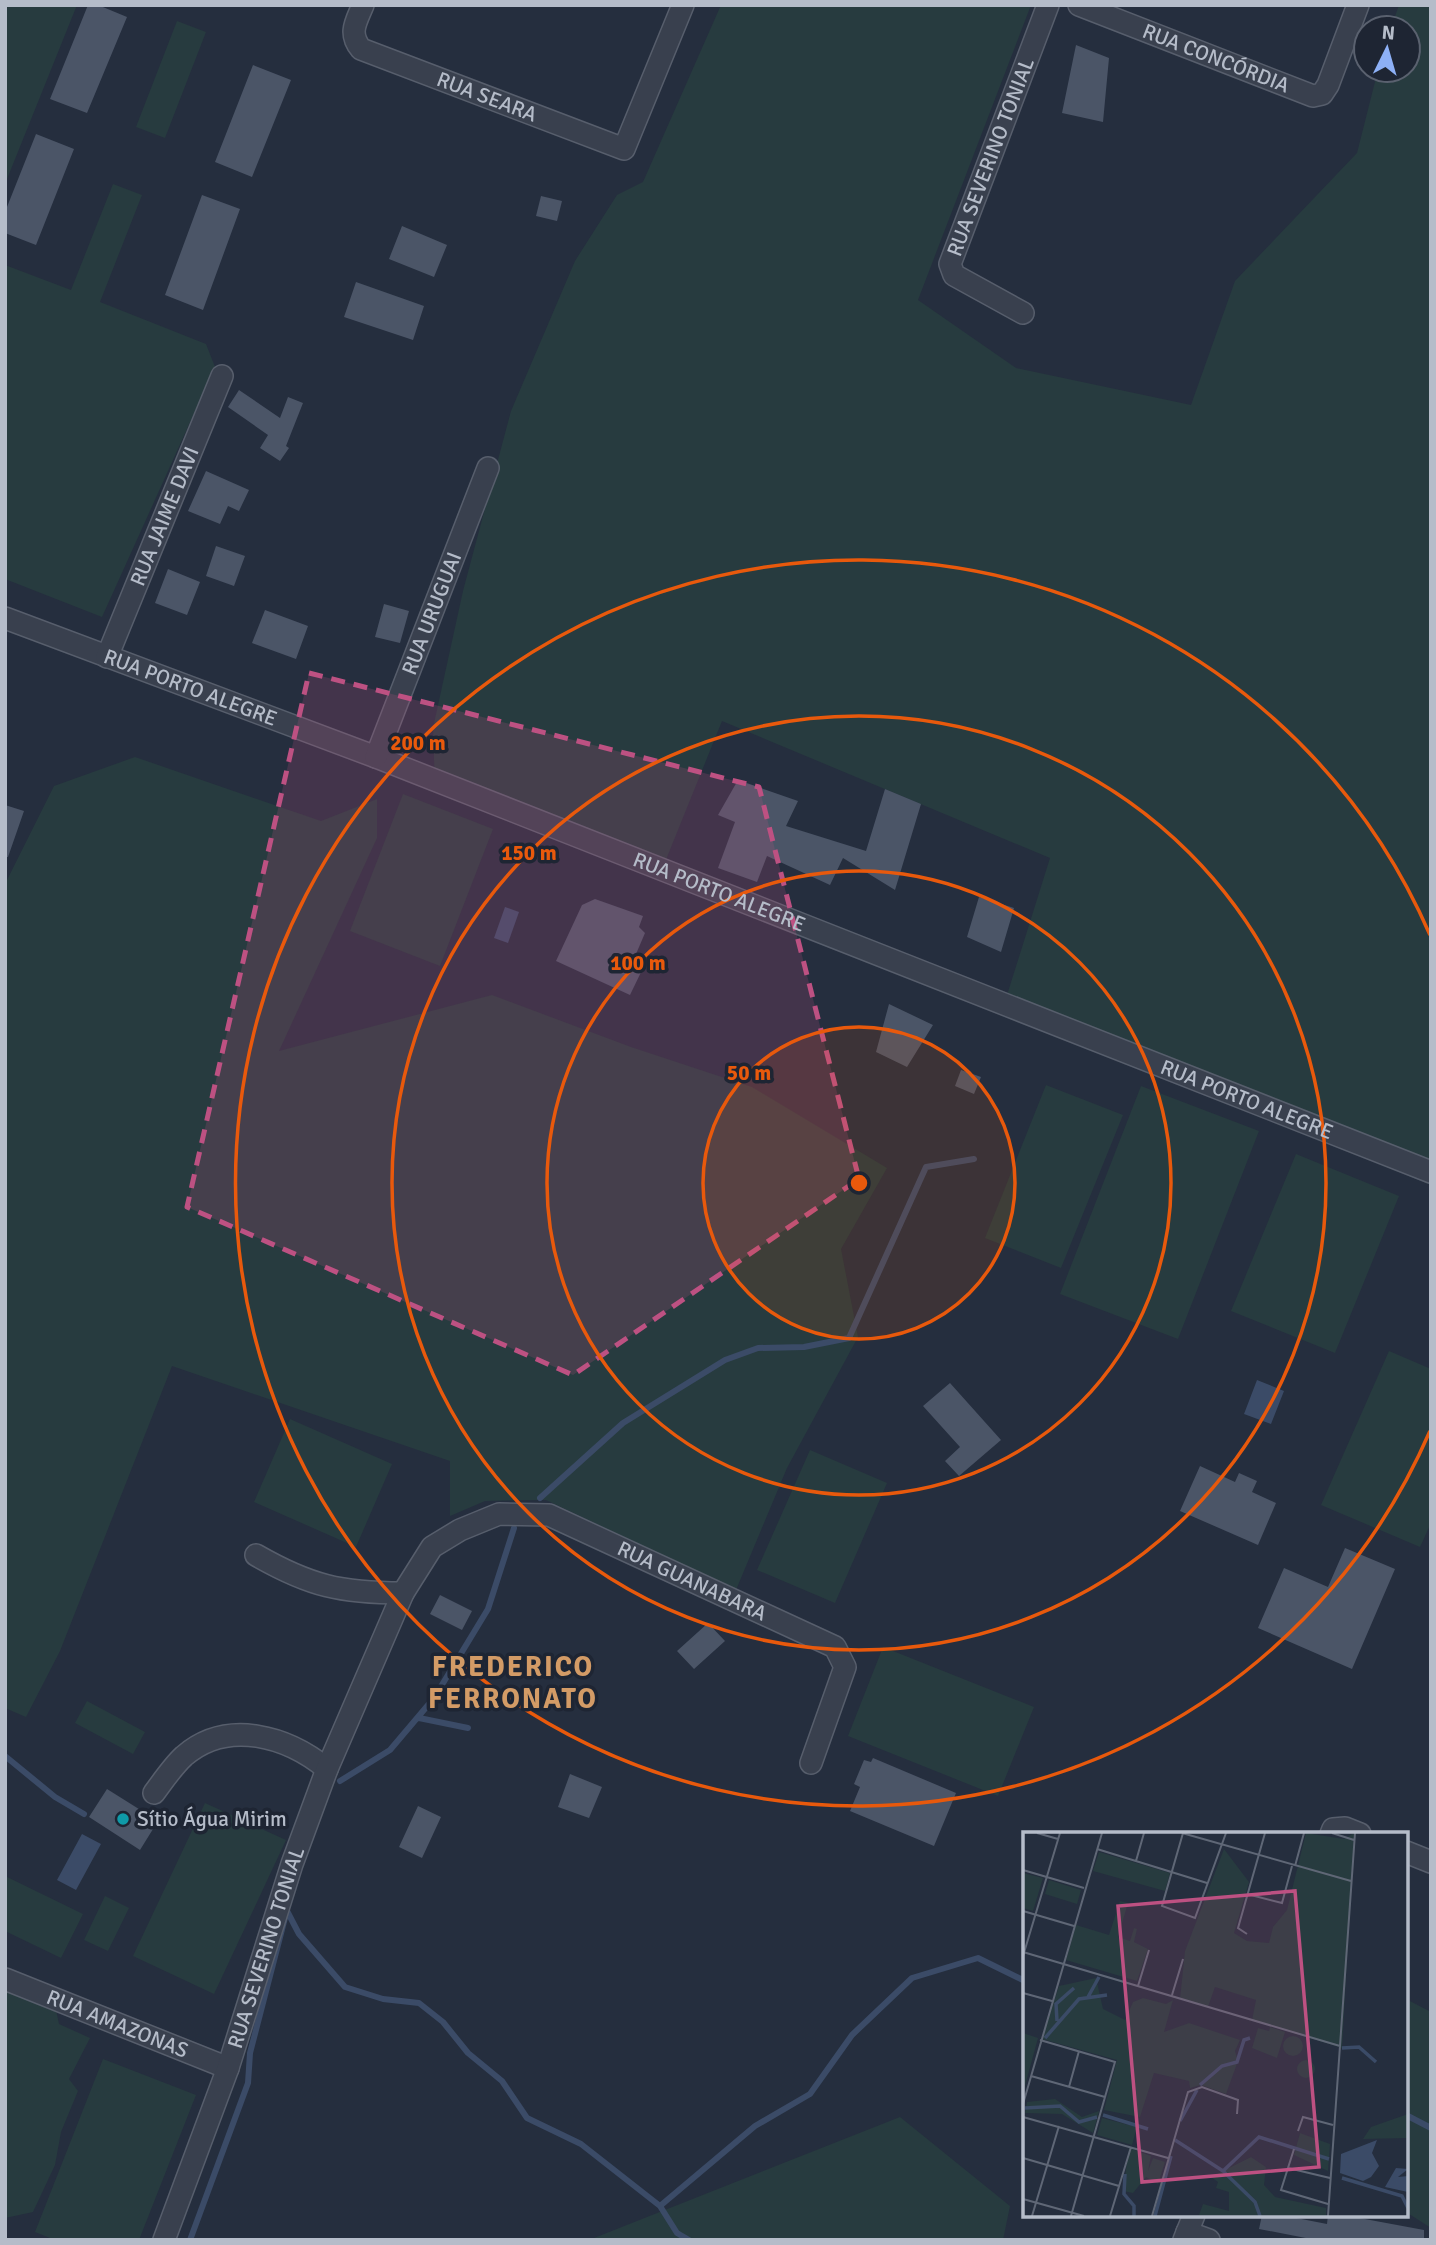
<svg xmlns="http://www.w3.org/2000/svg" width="1436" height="2245" viewBox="0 0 1436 2245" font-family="Signika,sans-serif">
<rect width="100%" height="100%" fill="#252e3e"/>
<path fill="#273b3f" d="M5,5H77L5,184Z
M721,5H1031L918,300L1016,368L1191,405L1235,281L1357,153L1378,70H1408V28H1391L1399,5H1431V1185L1002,1011L1050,858L722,721L659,877L435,790L433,728L463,591L511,411L575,261L617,195L643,182Z
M177,21L206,32L165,138L136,127Z
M113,184L142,195L100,302L206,344L215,367L102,617L5,579V265L71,290Z
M135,757L321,821L377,799V838L279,1051L492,995L631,1047L752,1087L887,1168L841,1249L858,1337L787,1468L736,1590L546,1500L485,1501L450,1516V1461L172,1366L60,1651L26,1717L5,1708V884L54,786Z
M403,794L493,829L440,966L350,931Z
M1046,1085L1123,1115L1061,1268L985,1238Z
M1141,1086L1259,1131L1178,1339L1060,1294Z
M1296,1154L1399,1196L1335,1353L1231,1311Z
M1389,1351L1431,1369V1523L1420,1547L1321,1505Z
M290,1419L392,1464L356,1547L254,1502Z
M810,1450L887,1483L835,1603L757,1570Z
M883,1647L1034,1707L998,1796L848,1736Z
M87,1701L145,1732L133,1754L75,1723Z
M205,1803L286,1840L214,1994L133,1956Z
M5,1876L83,1914L61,1958L5,1931Z
M105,1896L129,1908L108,1951L84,1940Z
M5,1990L56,2010L59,2024L90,2038L69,2079L78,2091L61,2132L55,2165L33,2212L5,2218Z
M1406,1999L1431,2012V2228L1406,2212Z
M103,2059L196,2095L139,2240H55L35,2232Z
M900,2117L1010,2206L1003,2240H589Z"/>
<path fill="#3b4b67" d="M505,907L519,912L508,943L494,938Z
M1257,1380L1284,1391L1271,1424L1244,1414Z
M82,1834L101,1844L76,1890L57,1880Z"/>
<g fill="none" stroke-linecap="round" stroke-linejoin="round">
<path stroke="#3b4b67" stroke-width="6" d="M540,1498L623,1423L725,1360L758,1348L804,1347L849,1338L926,1167L974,1159
M419,1718L468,1728
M5,1756L55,1797L84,1814
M340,1781L390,1750L434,1698L488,1609L514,1528
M286,1909L299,1934L345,1987L383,1999L419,2003L443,2022L468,2053L502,2081L527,2118L581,2144L660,2206L755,2126L810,2094L852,2035L912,1978L978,1958L1025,1981
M1406,2115L1431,2128
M660,2206L677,2233L689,2240
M190,2240L248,2083L250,2053L286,1914"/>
</g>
<path fill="#4b5567" d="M88,5H98L127,17L87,113L50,99Z
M1076,45L1109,58L1103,122L1062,113Z
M253,65L291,80L252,177L215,162Z
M36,134L74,149L36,245L5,233V212Z
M202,195L240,209L203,310L165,295Z
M541,196L562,201L557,221L536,216Z
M402,226L447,245L434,277L389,259Z
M356,282L424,306L413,340L344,317Z
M239,390L280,418L288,397L303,403L286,446L289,448L280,461L260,448L268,435L228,407Z
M206,471L249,490L239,511L228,506L220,524L188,511Z
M216,546L245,556L234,586L206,576Z
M168,569L200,582L187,615L155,603Z
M384,604L409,611L400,643L375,637Z
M265,610L308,626L296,659L252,643Z
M738,780L798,801L786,826L866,851L885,789L921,804L895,890L843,858L830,885L767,856L757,882L718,868L735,822L718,815Z
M5,805L24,811L8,857H5Z
M979,897L1014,908L1001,952L967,937Z
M595,899L643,916L639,927L645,933L633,961L644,966L630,995L556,961L582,905Z
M889,1004L933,1025L907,1067L876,1052Z
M961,1070L981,1077L974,1094L955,1086Z
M950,1383L1001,1440L959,1476L945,1461L960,1447L923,1406Z
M1200,1466L1235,1482L1239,1473L1257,1481L1252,1492L1276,1503L1258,1545L1180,1511Z
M1345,1548L1395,1569L1352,1669L1258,1628L1284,1568L1328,1587Z
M440,1595L472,1611L462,1630L430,1614Z
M708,1623L725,1641L694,1669L677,1651Z
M873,1758L956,1793L934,1846L850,1811L860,1787L854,1784L864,1760L871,1762Z
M570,1774L602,1787L589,1818L558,1807Z
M107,1789L158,1821L140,1850L89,1817Z
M418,1806L441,1817L422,1858L399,1847Z
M1262,2215H1281L1327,2224L1328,2215L1354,2217L1424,2230V2240H1316L1259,2229Z"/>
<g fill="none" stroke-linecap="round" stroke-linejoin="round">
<defs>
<g id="minor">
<path id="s1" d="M363,5C356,22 348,33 361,49L624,149L683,5"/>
<path id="s2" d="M1079,5L1313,96L1322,94L1328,85L1358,5"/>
<path id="s3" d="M1023,313L954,275L950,264L1048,5"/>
<path id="s4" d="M5,618L376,757L1431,1172"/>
<path id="s5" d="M107,657L222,376"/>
<path id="s6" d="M376,757L488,468"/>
<path d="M256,1555C310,1586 341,1593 403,1593"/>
<path d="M154,1793C163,1781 173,1766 184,1756C228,1718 288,1737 327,1769"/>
<path d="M1331,1834L1333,1829L1345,1828L1360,1834"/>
<path d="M1406,1852L1431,1862"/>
<path id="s7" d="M5,1979L228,2068"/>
<path d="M1187,2232L1209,2240"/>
<path id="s8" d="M164,2240L228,2068L292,1864L327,1769L403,1593L432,1547L460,1530L499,1514L549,1515L835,1647L845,1667L811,1763"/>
<path d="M1184,2240L1194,2215"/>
</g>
</defs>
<use href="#minor" stroke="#575e6c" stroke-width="24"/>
<use href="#minor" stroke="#39404e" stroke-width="21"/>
</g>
<path fill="#bd5182" fill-opacity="0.2" stroke="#bd5182" stroke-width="5" stroke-dasharray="14 9" stroke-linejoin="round" d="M309,673L759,787L859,1179L573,1375L187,1207Z"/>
<circle cx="859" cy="1183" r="156" fill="#e8590c" fill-opacity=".12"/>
<g fill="none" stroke="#e8590c" stroke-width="3.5">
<circle cx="859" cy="1183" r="156"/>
<circle cx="859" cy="1183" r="312"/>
<circle cx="859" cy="1183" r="467"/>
<path d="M1430 1431A623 623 0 1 1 1430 935"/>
</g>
<circle fill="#0f9aa8" stroke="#1e2533" stroke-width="2.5" cx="123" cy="1819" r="7"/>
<g text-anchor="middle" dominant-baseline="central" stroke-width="7" stroke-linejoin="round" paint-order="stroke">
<g font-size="21" fill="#b5bcc9" stroke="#1e2533">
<text stroke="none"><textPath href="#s2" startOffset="147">RUA CONCÓRDIA</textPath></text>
<text stroke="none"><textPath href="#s1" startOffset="182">RUA SEARA</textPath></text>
<text stroke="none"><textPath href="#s3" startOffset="205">RUA SEVERINO TONIAL</textPath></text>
<text stroke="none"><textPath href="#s5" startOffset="152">RUA JAIME DAVI</textPath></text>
<text stroke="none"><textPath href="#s6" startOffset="154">RUA URUGUAI</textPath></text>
<text stroke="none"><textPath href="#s4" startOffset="198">RUA PORTO ALEGRE</textPath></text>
<text stroke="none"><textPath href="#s4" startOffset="765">RUA PORTO ALEGRE</textPath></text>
<text stroke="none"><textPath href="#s4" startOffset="1332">RUA PORTO ALEGRE</textPath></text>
<text stroke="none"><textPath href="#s8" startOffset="1027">RUA GUANABARA</textPath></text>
<text stroke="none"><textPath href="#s8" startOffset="310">RUA SEVERINO TONIAL</textPath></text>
<text stroke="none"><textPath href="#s7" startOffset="121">RUA AMAZONAS</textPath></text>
</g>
<g font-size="21" fill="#b5bcc9" stroke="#1e2533" text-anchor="start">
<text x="137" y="1819">Sítio Água Mirim</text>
</g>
<g font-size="28" font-weight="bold" letter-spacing="2" fill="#d39b66" stroke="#1e2533">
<text x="513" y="1667">FREDERICO<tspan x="513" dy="32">FERRONATO</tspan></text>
</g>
</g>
<g transform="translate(1023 1832)">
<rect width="385" height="385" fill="#252e3e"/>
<path d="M283,1L321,7L331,1L319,216L229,188L233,168L192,155L185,175L157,167L162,119L201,17L226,50L211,101L224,109L246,111L250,95L264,78ZM76,20L147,41L142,59L70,39ZM0,41L20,46L10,79L0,76ZM26,48L58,58L54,72L22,62ZM97,69L105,71L95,105L107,109L111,96L114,97L111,110L125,117L114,149L43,128L53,93L86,103ZM73,146L80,177L102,188L110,170L120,166L143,172L150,168L141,200L166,191L217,208L212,219L215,229L203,262L178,253L167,256L166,249L131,241L117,285L81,278L94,228L19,207L36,154ZM247,195L262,200L254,226L229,216L235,196L246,199ZM0,201L15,206L0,261ZM260 214a10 10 0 1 1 20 0a10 10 0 1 1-20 0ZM274 237a9 9 0 1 1 18 0a9 9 0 1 1-18 0ZM32,267L59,285L76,279L70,301L39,282L2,281L4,270ZM385,282V306L340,307L348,295ZM79,286L114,295L109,313L74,303ZM277,301L307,312L305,339L271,323ZM106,316L128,324L125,339L130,326L142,330L135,352L123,345L110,361L100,359ZM228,325L243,335L241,353L252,365L303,376V384L176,383L180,372L206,379V360L193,356L195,350L188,345Z" fill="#273b3f"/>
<path d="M354,308L349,321L356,334L348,345L340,349L317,341L318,322ZM373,336L385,337L375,345L385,344V360L362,355Z" fill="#3b4b67"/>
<path fill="none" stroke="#3b4b67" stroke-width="3.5" d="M65,165L76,145M34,189L33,172L51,156M22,206L56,167L84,163M319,216L336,215L353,230M177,253L199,234L214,230L221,208L227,206M2,276L37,274L56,290L74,285M80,283L125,297M157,289L174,258M152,308L200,339L236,305L306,327M201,340L232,370L237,384M102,342L101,362L111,374V384M319,346L379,364L385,376M132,384L148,324"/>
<path fill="none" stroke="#5f6776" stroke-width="2" d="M14,1L35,7M159,1L328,49M160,1L139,74L172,86L203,1M309,1L331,8M74,17L184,51M113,29L121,1M272,34L281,1M0,38L61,56M224,62L259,71L269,34M0,79L51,94M224,102L215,96L242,1M0,120L317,214M0,124L37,1M115,154L126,118M0,161L29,169M149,163L160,127M17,208L92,230L48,384M8,244L82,265M46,255L56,219M0,272L79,1M0,285L145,326M275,299L280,285L310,293M271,317L258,358L305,372M0,326L96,354M265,336L307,346M0,367L61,384M9,384L36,294M87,384L108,315M129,384L165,260L179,255L215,268L214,282M305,384L332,1"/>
<path fill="#bd5182" fill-opacity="0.15" stroke="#bd5182" stroke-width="3.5" d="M272,59L296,335L119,350L95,74Z"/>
<rect width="385" height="385" fill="none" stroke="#b5bcc9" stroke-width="3.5"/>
</g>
<circle cx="859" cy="1183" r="10" fill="#e8590c" stroke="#1e2533" stroke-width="3.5"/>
<g font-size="21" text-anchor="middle" font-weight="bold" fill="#e8590c" stroke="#1e2533" stroke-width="7" stroke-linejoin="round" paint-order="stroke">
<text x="418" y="750">200 m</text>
<text x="529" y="860">150 m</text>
<text x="638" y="970">100 m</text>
<text x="749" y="1080">50 m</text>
</g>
<rect width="1436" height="2245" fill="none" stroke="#b5bcc9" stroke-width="14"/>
<g transform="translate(1387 49) rotate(5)"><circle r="33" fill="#1e2533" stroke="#5a616f" stroke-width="2"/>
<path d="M0-5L12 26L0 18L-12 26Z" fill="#8db0f6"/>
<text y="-10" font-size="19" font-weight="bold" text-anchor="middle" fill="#b5bcc9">N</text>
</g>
</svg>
